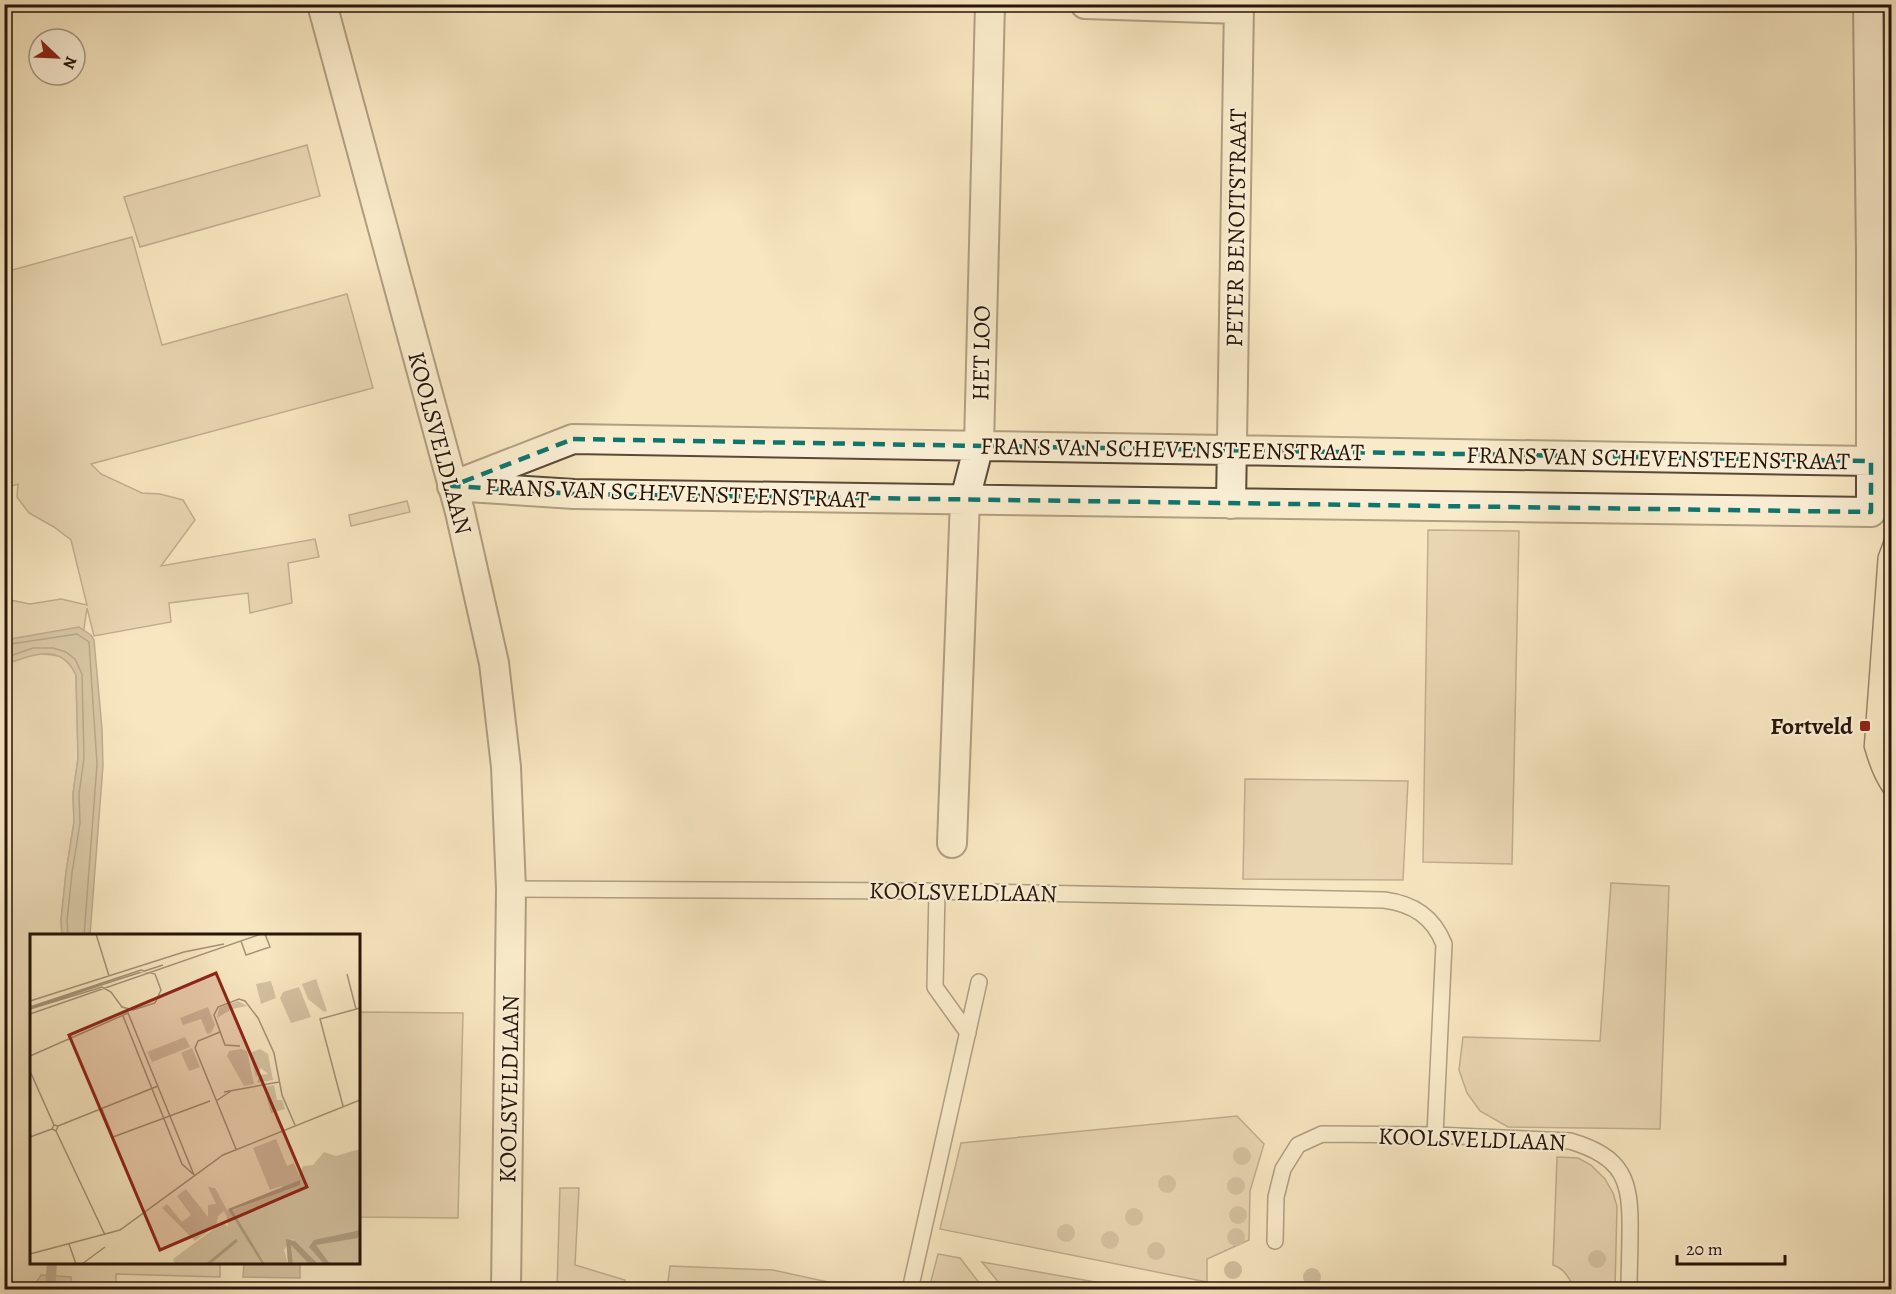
<svg xmlns="http://www.w3.org/2000/svg" width="1896" height="1294" viewBox="0 0 1896 1294" font-family="Alegreya,serif">
<rect width="100%" height="100%" fill="#f7e6c0"/>
<filter id="stains"><feTurbulence type="fractalNoise" baseFrequency=".00333" numOctaves="4"/><feColorMatrix values="0 0 0 0 .2 0 0 0 0 .09 0 0 0 0 .02 0 0 0 .5 -.17"/></filter>
<radialGradient id="worn" r=".72"><stop offset=".6" stop-color="#630" stop-opacity="0"/><stop offset="1" stop-color="#630" stop-opacity=".3"/></radialGradient>
<path fill="#d4c2a1" stroke="#7e6c56" stroke-width="1.5" d="M307,145L320,196L140,247L124,197Z
M132,237L162,345L347,294L373,388L91,464L101,474L142,493L160,494L183,500L195,520L161,566L315,539L319,557L288,563L292,603L250,613L248,593L169,603L171,622L94,636L87,608L82,642L5,649V599L30,604L61,599L87,605L71,540L54,527L29,513L17,497L18,484L5,488V272Z
M407,501L410,512L351,526L349,515Z
M1428,530L1519,531L1512,864L1423,862Z
M34,654C56,654 66,654 76,675L78,758L73,794L74,822L66,872L61,921L62,935L32,936V1262L220,1263V1277L116,1274V1289L5,1290V664Z
M1245,779L1408,781L1403,880L1243,879Z
M1611,883L1669,886L1660,1129L1508,1127L1480,1111L1467,1093L1459,1070L1463,1037L1600,1041Z
M359,1012L463,1013L458,1218L359,1217Z
M1237,1116L1264,1144L1250,1191L1249,1240L1207,1259V1282L940,1229L961,1143Z
M1557,1157L1578,1158L1591,1165L1605,1179L1613,1193L1617,1206L1615,1289H1574C1571,1280 1564,1268 1553,1265Z
M560,1188H579L575,1265L625,1280L624,1289H557Z
M938,1254L960,1258L984,1289H929Z
M982,1262L1135,1289H1004Z
M670,1266L773,1270L860,1289H667Z"/>
<path fill="#b09f82" stroke="#796852" stroke-width="1.5" d="M79,627L91,635L94,640L102,729L103,765L90,935H62L61,921L66,872L74,822L73,794L78,758L76,675C60,641 32,656 5,664V640Z
M244,1263H300V1278L243,1277Z
M41,1275L71,1277V1282L84,1283L96,1289H32Z"/>
<g fill="none" stroke-linecap="round" stroke-linejoin="round">
<path stroke="#6c5a46" stroke-width="1.5" d="M4,645L77,634L89,642L97,764L84,936
M4,658L33,648H53L66,652L75,659L82,674L84,758L79,794L80,823L72,873L67,921L68,936"/>
<path stroke="#796852" stroke-width="10" d="M50,1290L52,1262"/>
<defs>
<path id="service" d="M511,889L924,891L1384,900C1414,904 1433,917 1444,944L1435,1135
M937,891L935,987L968,1033
M1275,1241L1276,1197L1283,1169L1298,1145L1322,1134L1435,1135L1570,1141C1624,1157 1631,1180 1630,1233C1630,1252 1629,1271 1629,1290
M910,1290L979,982"/>
<path id="minor" d="M322,4L460,512L494,663L506,767L511,889L506,1290
M1085,4L1239,9
M460,483L573,439L1871,461
M452,486L574,494L1871,512V255L1868,4
M1231,504L1239,4
M952,843L965,499L979,445L990,4"/>
</defs>
<use href="#service" stroke="#5b4938" stroke-width="18"/>
<use href="#minor" stroke="#5b4938" stroke-width="32"/>
<use href="#service" stroke="#faefd6" stroke-width="15"/>
<use href="#minor" stroke="#faefd6" stroke-width="28"/>
<path stroke="#27150a" stroke-width="1.5" d="M1892,524L1884,540L1878,556L1864,747C1870,768 1877,787 1892,803"/>
</g>
<g fill="#a69579">
<circle cx="1242" cy="1156" r="9"/>
<circle cx="1167" cy="1184" r="9"/>
<circle cx="1236" cy="1186" r="9"/>
<circle cx="1238" cy="1215" r="9"/>
<circle cx="1134" cy="1217" r="9"/>
<circle cx="1066" cy="1233" r="9"/>
<circle cx="1236" cy="1237" r="9"/>
<circle cx="1110" cy="1240" r="9"/>
<circle cx="1156" cy="1251" r="9"/>
<circle cx="1597" cy="1259" r="9"/>
<circle cx="1233" cy="1270" r="9"/>
<circle cx="1312" cy="1277" r="9"/>
</g>
<path d="M0 0H1896V1294H0ZM573,439L1871,461V512L574,494L452,486Z" fill="#f7e6c0" fill-opacity=".55" fill-rule="evenodd"/>
<path fill="none" stroke="#0f766e" stroke-width="4.5" stroke-dasharray="12 8" stroke-linejoin="round" d="M573,439L1871,461V512L574,494L452,486Z"/>
<rect fill="#8f2418" stroke="#faefd6" stroke-width="2" x="1859" y="720" width="12" height="12" rx="3"/>
<g text-anchor="middle" dominant-baseline="central" stroke-width="4.5" stroke-linejoin="round" paint-order="stroke">
<g font-size="24" fill="#27150a" stroke="#faefd6">
<text transform="translate(1236 228) rotate(-89)">PETER BENOITSTRAAT</text>
<text transform="translate(981 353) rotate(-89)">HET LOO</text>
<text transform="translate(440 443) rotate(75)">KOOLSVELDLAAN</text>
<text transform="translate(1172 449) rotate(1)">FRANS VAN SCHEVENSTEENSTRAAT</text>
<text transform="translate(1658 458) rotate(1)">FRANS VAN SCHEVENSTEENSTRAAT</text>
<text transform="translate(677 493) rotate(2)">FRANS VAN SCHEVENSTEENSTRAAT</text>
<text transform="translate(963 892) rotate(1)">KOOLSVELDLAAN</text>
<text transform="translate(509 1089) rotate(-89)">KOOLSVELDLAAN</text>
<text transform="translate(1472 1139) rotate(2)">KOOLSVELDLAAN</text>
</g>
<g font-size="24" font-weight="bold" fill="#27150a" stroke="#faefd6" text-anchor="end">
<text x="1853" y="726">Fortveld</text>
</g>
</g>
<g transform="translate(30 934)">
<rect width="330" height="330" fill="#f7e6c0"/>
<path d="M286,45L297,77L294,78L278,65L272,50ZM241,47L246,64L231,70L226,50ZM269,53L281,83L261,89L250,64L253,58ZM208,67L217,72L202,75L187,84L189,74ZM178,73L185,91L181,99L177,100L171,85L153,91L150,84ZM155,103L160,113L122,128L117,118ZM162,114L170,133L159,137L151,119ZM211,115L217,117L224,150L214,152L197,122L199,117ZM230,115L238,120L243,146L227,149L229,141L238,140L231,134L226,144L220,119ZM244,151L247,166H252L255,175L241,179L234,153ZM246,205L257,232L264,229L269,241L273,232L283,231L294,218L306,222L330,215V296L299,303L289,310L330,303V330H300L285,319L294,330H287L262,305L254,316L258,330H235L230,321L232,330H145L143,325L193,288L198,293L197,283L194,277L188,282L186,292L165,307L132,274L137,270L152,288L161,281L147,262L156,255L178,283V271L186,270L178,253L185,254L197,276L201,277L255,255L252,252L240,256L223,214ZM261,311L274,323L279,330H263Z" fill="#d4c2a1"/>
<path d="M270,246V251L202,276L235,330H232L198,275ZM330,296L328,304L286,311L300,330H294L279,313L284,306ZM256,305L265,307L288,330H279L261,311L263,330H258Z" fill="#b09f82"/>
<path fill="none" stroke="#b09f82" stroke-width="3" d="M178,330L207,306"/>
<path fill="none" stroke="#a49277" stroke-width="1.5" d="M66,0L79,42M211,7L216,21L240,13L235,0M317,40L326,75M0,67L154,18L194,10M0,73L111,36L125,40L131,56L125,69L103,76L92,73L81,58L72,53L0,75M0,74L133,31M0,80L231,0M93,82L152,230L163,240M190,98L168,107L165,114L206,215M210,112L195,111L184,81L188,73L209,65L215,67L228,84L244,119L252,161L265,191M0,122L98,79L164,241M0,137L24,191L28,192L26,197L22,195L24,191M194,158L249,148M186,167L201,157M313,172L290,85L330,74M72,175L83,203L180,167M28,192L128,152M26,197L75,301M0,203L22,195M39,310L46,330M0,320L90,296L193,221L330,166M52,330L75,313"/>
<path fill="#8f2418" fill-opacity="0.15" stroke="#8f2418" stroke-width="3" d="M186,39L277,253L130,316L39,101Z"/>
<rect width="330" height="330" fill="none" stroke="#27150a" stroke-width="3"/>
</g>
<rect width="1896" height="1294" fill="none" stroke="#f7e6c0" stroke-width="24"/>
<rect x="6" y="6" width="1884" height="1282" fill="none" stroke="#27150a" stroke-width="3"/>
<rect x="12" y="12" width="1872" height="1270" fill="none" stroke="#27150a" stroke-width="1.5"/>
<g transform="translate(57 57) rotate(113)"><circle r="28" fill="#faefd6" stroke="#a69884" stroke-width="1.5"/>
<path d="M0-4.5L10 22L0 15L-10 22Z" fill="#8f2418"/>
<text y="-9" font-size="16" font-weight="bold" text-anchor="middle" fill="#27150a">N</text>
</g>
<path d="M1677 1255v9h108v-9" fill="none" stroke="#27150a" stroke-width="3"/>
<text x="1686" y="1255" font-size="18" fill="#27150a" stroke="#faefd6" stroke-width="4.5" paint-order="stroke">20 m</text>
<rect width="100%" height="100%" filter="url(#stains)"/>
<rect width="100%" height="100%" fill="url(#worn)"/>
</svg>
